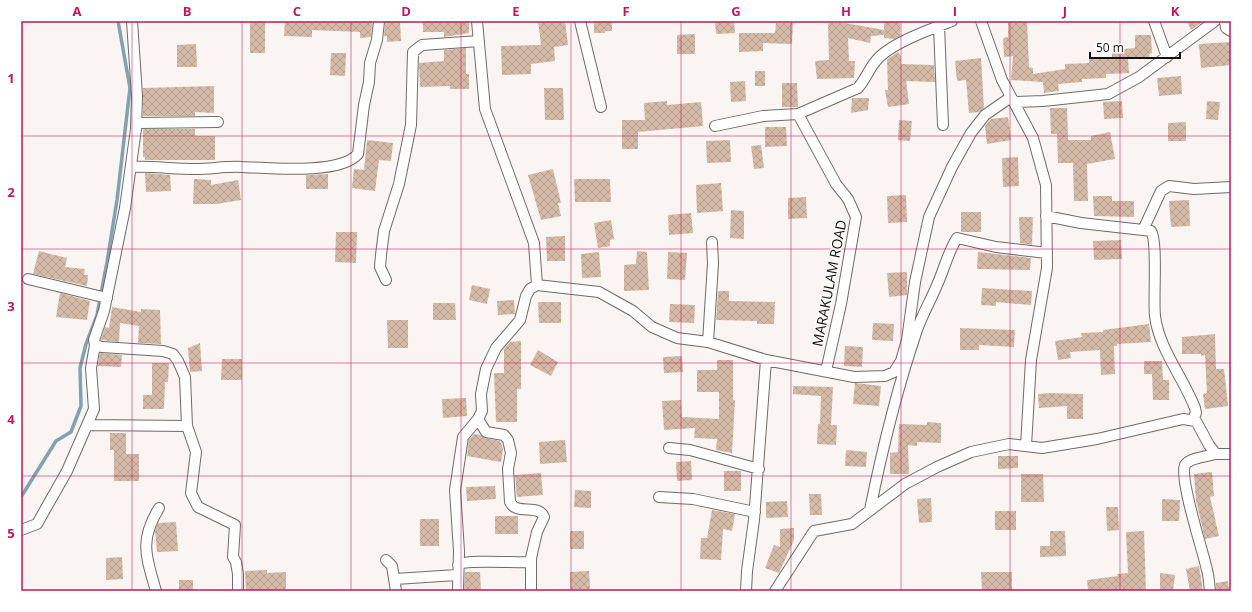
<svg xmlns="http://www.w3.org/2000/svg" width="1252" height="612" viewBox="0 0 1252 612" font-family="'Open Sans',sans-serif">
<defs>
<pattern id="building-cross-hatch" width="8" height="8" patternUnits="userSpaceOnUse"><rect width="8" height="8" fill="#d5bba7"/><path d="M0 0l8 8M0 8l8-8" fill="none" stroke="#b6a08f"/></pattern>
</defs>
<rect width="100%" height="100%" fill="#faf5f3"/>
<g fill="none" stroke-linecap="round" stroke-linejoin="round">
<path stroke="#82a2b0" stroke-width="3.5" d="M21,497L56,441L71,432L81,406L80,368L86,344L97,315L107,262L117,200L130,88L118,21"/>
</g>
<path fill="url(#building-cross-hatch)" d="M250,21H265V53H250Z
M285,21H372L371,37L360,38V32L312,30V37L284,36Z
M385,21H400L401,41L387,42V36H384Z
M423,21H469V33L444,37V32H423Z
M538,21H565L568,45L554,47L555,61L531,64V74L502,75L501,46L541,45Z
M599,21H612V31H605V33H594V22Z
M715,21H734L735,33L716,34Z
M884,21H900V36L895,39L884,38V35L871,36L870,43L848,38L849,61H855L854,78L817,79L815,61L829,60L828,23H845L884,30Z
M1008,21H1027L1029,67L1033,68V74L1065,69V64L1089,63V58L1112,57V50L1135,48V35H1151L1152,53L1149,54L1150,58H1128L1129,73L1106,74V78L1082,79V82L1058,84L1059,91L1044,93L1043,82L1011,80L1013,56L1004,57L1003,38L1008,37Z
M1187,21H1204L1191,30Z
M776,23H793L792,44L763,43V51L739,52V33H775Z
M695,34V54H677V35Z
M1231,42V65L1201,68L1199,44Z
M196,44L197,67H177V45Z
M466,48V74H469V89H450V86L420,87L419,63L444,61V50Z
M898,52L901,56V64L934,65L935,82L906,81L909,104L888,107L885,90H888L887,59Z
M331,53H346L345,76L330,75Z
M981,58L984,108L979,112L969,113L966,80L957,81L955,61Z
M755,71H765V86H755Z
M1181,76L1182,94L1159,96L1157,78Z
M745,81L746,101L731,102L730,82Z
M782,83H797L798,107H782Z
M214,86V113L195,112V116H143V88Z
M544,88H563L564,120H545Z
M852,98H869L868,110L851,113Z
M667,101V105L701,102L703,126L638,132V149H622V120H645L644,103Z
M1122,101L1123,118L1104,119L1103,102Z
M1207,101L1220,102L1218,120L1206,119Z
M1050,108H1067L1068,140H1091V136L1110,132L1115,159L1087,164L1088,201H1074L1073,163H1058L1057,134H1051Z
M1008,117L1011,140L987,144L985,126L991,119Z
M899,120L912,121L910,141L898,140Z
M1186,122V141H1168V123Z
M765,127H786L787,146L765,147Z
M143,129H195V136H215V160H145V157H143Z
M367,140L393,143L391,161L379,160L375,191L352,188L354,169L364,170Z
M730,140L731,162L707,163L706,141Z
M761,145L764,168L754,169L751,146Z
M1018,157L1019,186L1003,187L1002,158Z
M553,169L561,203H558L561,216L541,220L528,175Z
M145,173L170,175L171,191L146,192Z
M328,174V189H306V175Z
M194,179L211,180V185L238,180L241,200L216,204H193Z
M574,179H610L611,202H575Z
M721,183L723,211L697,213L696,185Z
M906,195L907,222L888,223L887,196Z
M1093,196H1112V201H1134V217L1094,216Z
M806,197L807,218L788,219V198Z
M1189,200L1190,226L1171,227L1169,201Z
M731,210L744,211V239L730,238Z
M961,212H981V232H961Z
M691,213L693,233L669,235L668,215Z
M1019,217H1033L1032,245L1020,243Z
M611,220L614,239L610,240V246L598,248L594,223Z
M336,232H357L356,263L335,262Z
M565,236V261H547L546,237Z
M1121,240L1122,259L1094,260L1093,241Z
M39,251L67,258L65,267L85,269L84,275H88L87,286L33,274Z
M637,251L647,252L649,290L624,291V265L636,264Z
M599,252L601,277L582,278L581,254Z
M668,252L687,253L685,280L667,279Z
M978,252L1031,258L1030,270L977,269Z
M907,272V295L889,297L887,273Z
M472,285L490,289L487,304L469,300Z
M982,288L1032,291L1031,305L996,302V306L981,305Z
M718,291H729V301L775,302L774,324H757V321L716,320Z
M60,293L90,301L87,320L56,317Z
M514,300L515,314L498,315L497,301Z
M538,302H561V323H539Z
M433,303H455L456,320H433Z
M670,304L695,305L694,323L669,322Z
M112,307L141,312V309L160,310L161,344L138,343L139,326L120,323L119,342L101,340L105,327L109,328Z
M387,320H408V348H388Z
M873,323L894,324L893,341L872,340Z
M1149,324L1151,342L1117,344V346H1114L1115,374L1101,375L1100,350L1070,352L1071,358L1058,360L1055,341L1082,337L1081,333L1103,332V330Z
M960,328L1015,330L1014,347L979,345V350H960Z
M1215,334L1216,369H1224L1228,406L1205,409L1203,394L1207,393L1205,355L1201,356V354H1182V337Z
M521,341V389H517V422H496L494,373H504V349L510,342Z
M200,343L202,371L190,372L188,348Z
M845,346L863,347L862,367L844,366Z
M538,350L558,362L551,376L530,365Z
M100,353L122,355L121,367L98,366Z
M682,356L683,372L664,373L663,357Z
M222,359H242V380H221Z
M717,360H733V400H735L732,453L716,450L717,439L694,438L695,428L664,430L662,401L681,400L682,417L719,419V392H697V370H717Z
M1144,361H1162L1163,380H1169V400H1153L1152,374H1144Z
M152,363H169L168,382H165L164,409H143V395H152Z
M855,383L881,386L879,406L853,404Z
M793,386L833,387L831,425H837L836,445L817,444L818,424H820L821,396L793,394Z
M1051,393L1083,394V419H1067V406L1039,408L1038,394Z
M466,398L467,416L443,418L442,399Z
M927,422L941,423V443L917,442V446L908,445L909,474H890V453L898,452L899,424L927,425Z
M110,433H126V454H139V481H114V450H110Z
M474,434L480,435L485,438L500,441L503,449L501,462L467,456L469,440Z
M565,440L567,462L540,464L539,442Z
M846,450L867,452L866,467L845,466Z
M998,456H1018V468L998,469Z
M691,461L692,480L677,481L676,462Z
M724,471H741V491H724Z
M1212,472L1214,496L1210,497L1219,536L1205,539L1196,500L1194,474Z
M541,473L543,495L517,497L515,475Z
M1021,474H1043L1044,502H1021Z
M495,486L496,499L467,501L466,487Z
M575,490L591,491V508L574,507Z
M809,494H821L822,515H810Z
M931,498L932,522L919,523L917,499Z
M1162,499L1180,500L1179,521H1162Z
M787,501L788,517L766,518V502Z
M1106,507H1118L1119,530L1107,531Z
M712,510L735,514L732,531L723,529L721,560L700,559L701,538H707Z
M995,511H1016V530H995Z
M495,516H518V534H495Z
M420,519H439V546H420Z
M176,522L178,551L157,552L155,531L158,523Z
M794,528V540L779,573L765,568L774,545L780,547V529Z
M570,531H584V549H570Z
M1050,531H1065L1066,556L1040,557V546H1050Z
M1144,531L1146,591H1088L1087,580L1118,576L1117,574L1128,573L1126,532Z
M122,557L123,579L106,580V558Z
M1199,566L1203,591H1190L1186,569Z
M267,570V573L286,572V589L246,591L245,571Z
M589,571L590,589H570V572Z
M465,572H480L481,591H464Z
M981,572H1012V591H982Z
M1160,573L1175,575L1173,591L1160,590Z
M179,580H193V591H179Z
M1228,581L1229,591H1216V583Z"/>
<g fill="none" stroke-linecap="round" stroke-linejoin="round">
<defs>
<path id="street" d="M132,21L137,96L136,129L125,208L104,311L94,340L95,345L102,347L163,351L173,354L178,361L185,377L187,426L196,452L191,493L198,507L235,525L233,557L236,562L238,574V591
M477,21L485,109L534,243L537,285L599,292L633,311L652,327L677,338L708,342L766,360L854,377L885,376L894,372L901,361L907,340L915,282L929,217L952,167L971,133L985,115L1011,97
M580,21L601,107
M981,21L1002,80L1033,138L1046,185L1047,268L1031,360L1026,446
M1154,21L1167,57
M1225,21L1226,28L1231,31
M939,26L943,125
M1014,102L1043,101L1108,94L1139,77L1215,21
M137,123L218,122
M715,126L763,116L798,114
M131,167C153,166 174,169 196,169C211,169 227,166 242,167C269,168 340,175 358,154L364,105L369,82L370,63L377,40L379,21
M1046,216L1081,223L1143,230L1161,191L1169,186L1194,189L1231,187
M1143,230L1151,231C1158,241 1153,298 1155,316C1159,349 1183,377 1195,408L1196,413L1193,419
M28,279L107,298
M386,280L380,267L381,255L384,231L399,184L411,125L413,52L422,45L479,41
M708,342L713,263L712,242
M826,371L841,304L856,217L848,199L836,184L798,114L858,88C865,80 868,71 875,62C888,44 931,29 952,21
M478,419L486,432L504,435L508,440L511,453L508,469L510,502C516,516 539,503 544,517L537,532L531,558V591
M87,425L187,426
M669,448L690,450L759,469
M659,497L693,499L755,512
M870,510C882,450 897,389 917,330C922,315 931,300 937,285C944,270 948,252 957,238L996,247L1047,253
M21,530L37,524L67,471L94,409L91,368L95,345
M386,560L392,566L396,591
M458,565C464,559 518,563 531,562
M395,579L457,575
M156,591C146,556 139,541 159,508
M458,591L459,551L455,490L463,437L478,419L482,411L481,394L486,369L496,348L520,320L526,296L530,289L537,285
M746,591L747,571L754,520L766,360
M775,591L814,531L852,524L905,484L937,467L971,452L1009,444L1042,448L1097,439L1183,419L1196,421L1209,445L1216,454H1231
M1210,591C1209,584 1209,577 1207,570C1203,551 1179,479 1185,465C1189,458 1208,456 1216,454"/>
</defs>
<use href="#street" stroke="#6f6b69" stroke-width="12"/>
<use href="#street" stroke="#fff" stroke-width="10"/>
</g>
<path fill="none" stroke="#c2185b" stroke-width="1" stroke-opacity="0.55" d="M132,21V591M242,21V591M351,21V591M461,21V591M571,21V591M681,21V591M791,21V591M901,21V591M1010,21V591M1120,21V591M21,136H1231M21,249H1231M21,363H1231M21,476H1231"/>
<g text-anchor="middle" dominant-baseline="central" stroke-width="3" stroke-linejoin="round" paint-order="stroke">
<g font-size="14" fill="#121010" stroke="#fff">
<text transform="translate(829 283) rotate(-79)">MARAKULAM ROAD</text>
</g>
</g>
<rect width="1252" height="612" fill="none" stroke="#ffffff" stroke-width="44"/>
<path d="M1090 52v6h90v-6" fill="none" stroke="#121010" stroke-width="2"/>
<text x="1096" y="52" font-size="12" fill="#121010" stroke="#ffffff" stroke-width="3" paint-order="stroke">50 m</text>
<rect x="22" y="22" width="1208" height="568" fill="none" stroke="#c2185b" stroke-width="1.5"/>
<g font-size="13" text-anchor="middle" font-weight="bold" fill="#c2185b">
<text x="77" y="16">A</text>
<text x="187" y="16">B</text>
<text x="297" y="16">C</text>
<text x="406" y="16">D</text>
<text x="516" y="16">E</text>
<text x="626" y="16">F</text>
<text x="736" y="16">G</text>
<text x="846" y="16">H</text>
<text x="955" y="16">I</text>
<text x="1065" y="16">J</text>
<text x="1175" y="16">K</text>
<text x="11" y="83">1</text>
<text x="11" y="197">2</text>
<text x="11" y="311">3</text>
<text x="11" y="424">4</text>
<text x="11" y="538">5</text>
</g>
</svg>
